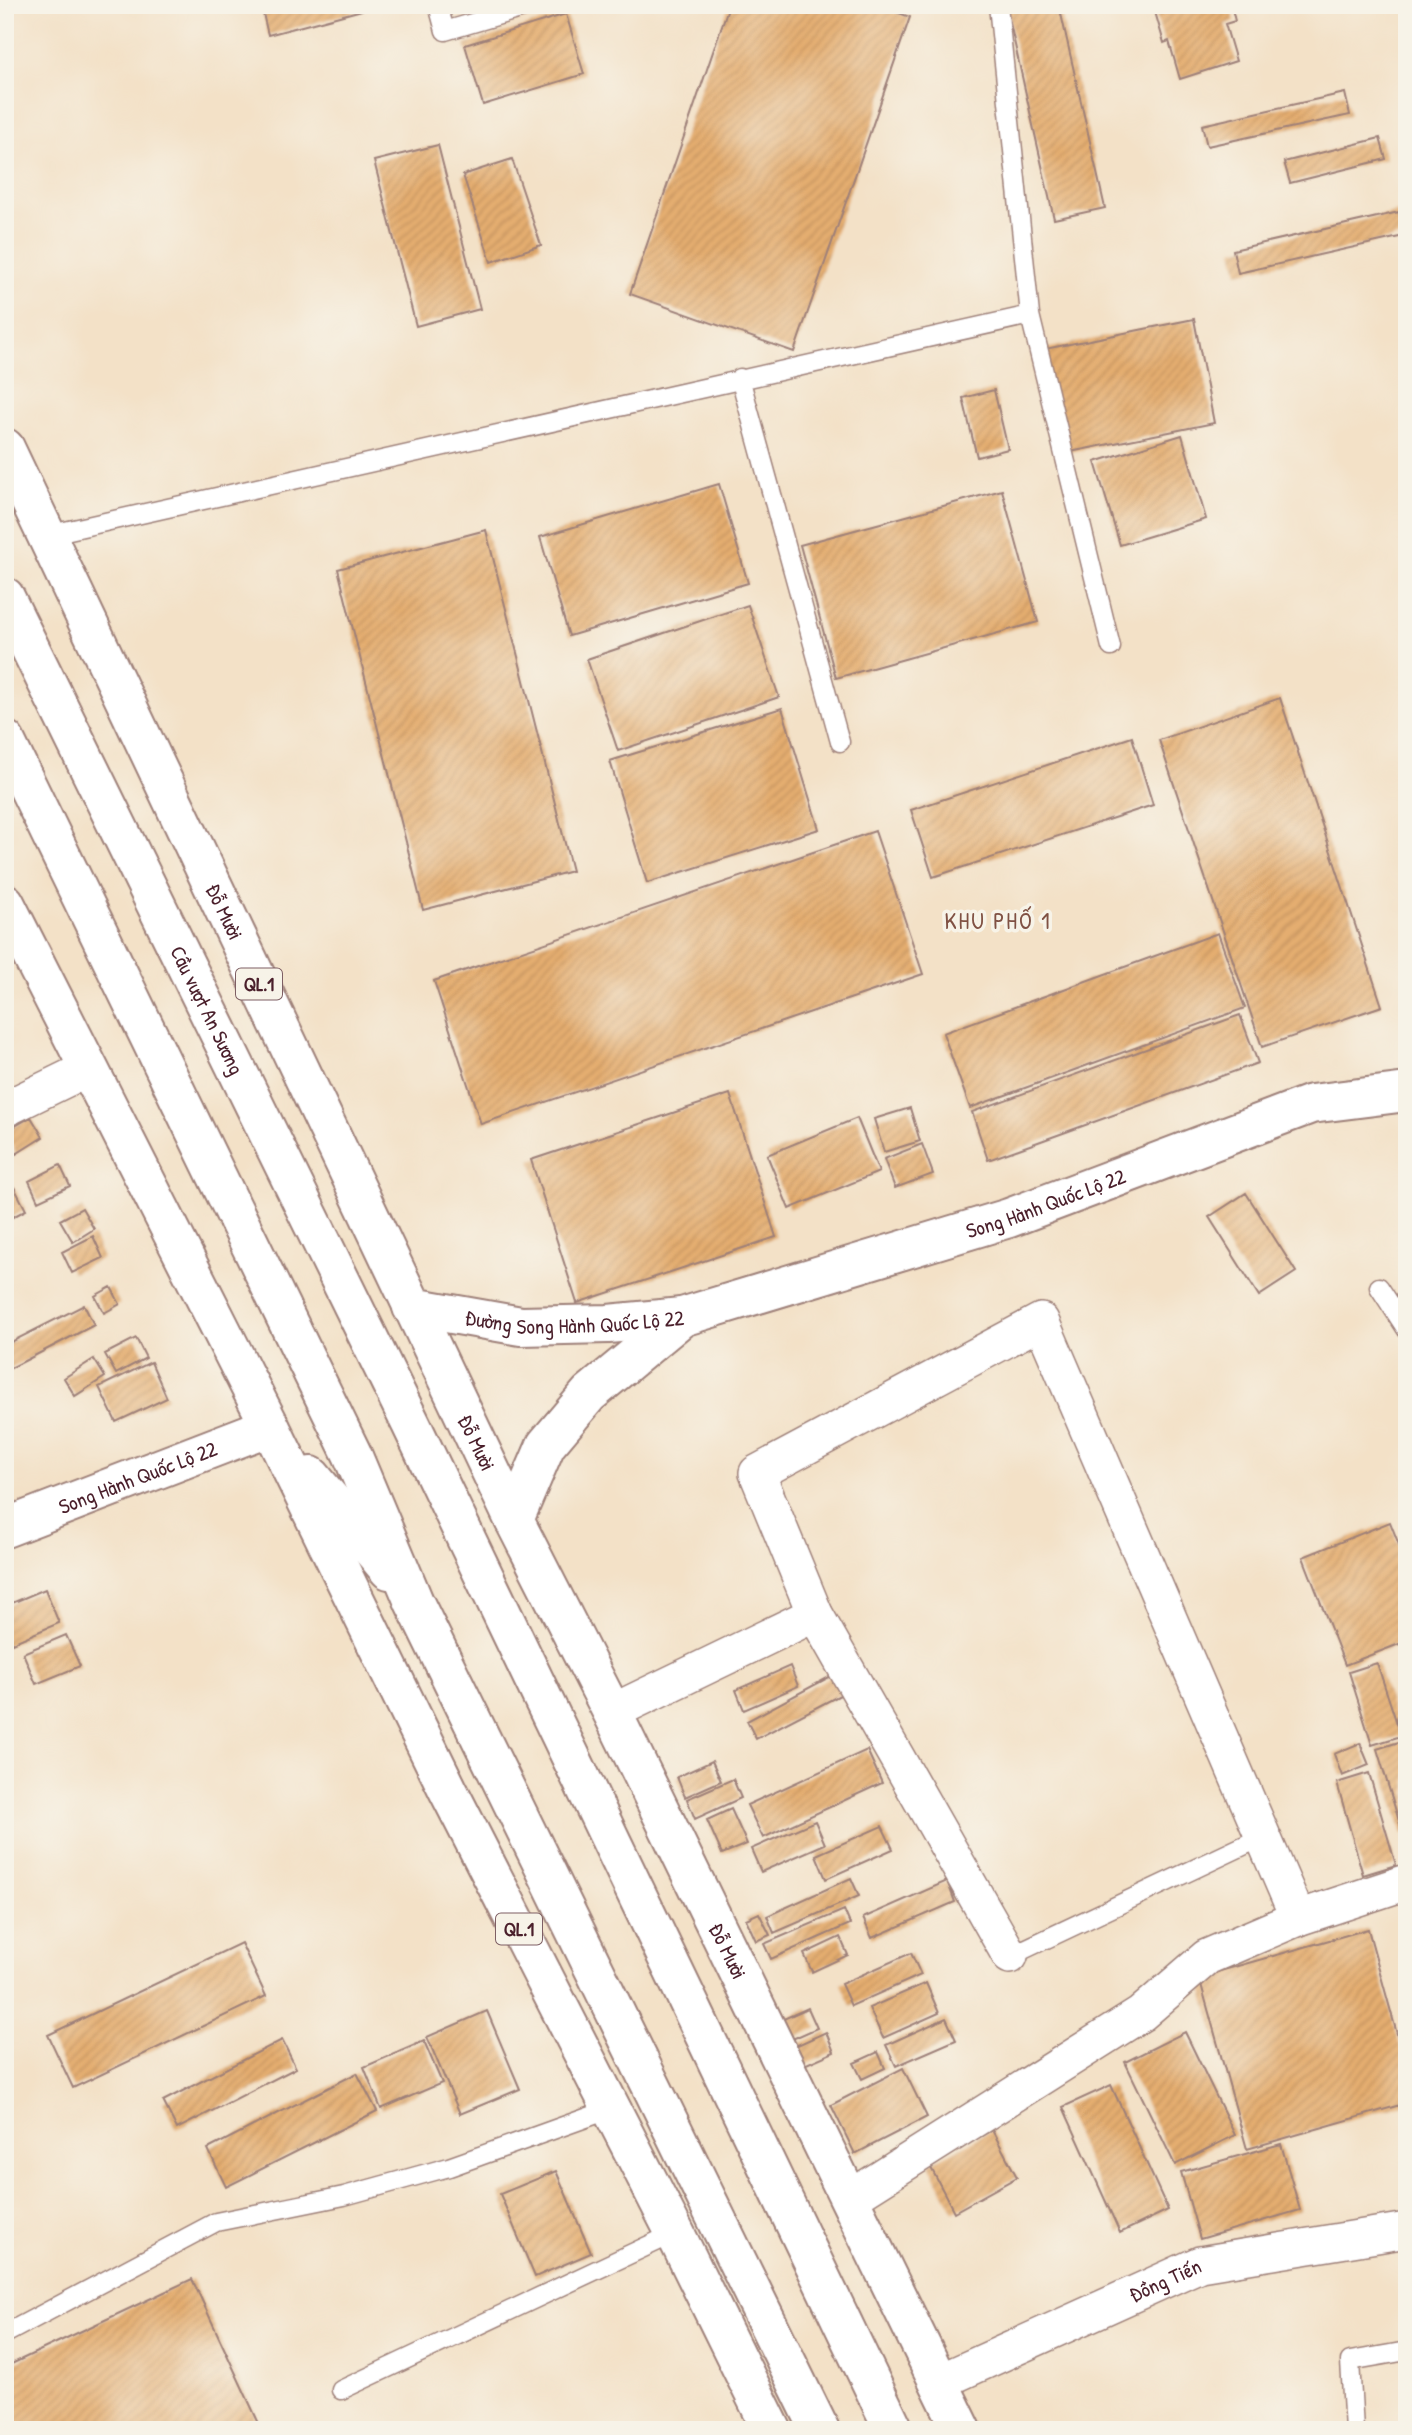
<svg xmlns="http://www.w3.org/2000/svg" width="1412" height="2435" viewBox="0 0 1412 2435" font-family="'Patrick Hand',sans-serif">
<defs>
<pattern id="building-hatch" width="6" height="6" patternUnits="userSpaceOnUse" patternTransform="scale(1.75)"><rect width="6" height="6" fill="#e4ad6f"/><path d="M-1 1l2-2M0 6l6-6M5 7l2-2" fill="none" stroke="#c59460"/></pattern>
</defs>
<rect width="100%" height="100%" fill="#f7f3e8"/>
<filter id="ink" filterUnits="userSpaceOnUse"><feTurbulence type="fractalNoise" baseFrequency=".0143" numOctaves="2"/><feDisplacementMap in="SourceGraphic" scale="14" xChannelSelector="R" yChannelSelector="G"/><feConvolveMatrix kernelMatrix="1 2 1 2 8 2 1 2 1" color-interpolation-filters="sRGB"/></filter>
<filter id="wash" filterUnits="userSpaceOnUse"><feTurbulence type="fractalNoise" baseFrequency=".00686" numOctaves="4" result="noise"/><feDisplacementMap in="SourceGraphic" scale="28" xChannelSelector="R" yChannelSelector="G"/><feGaussianBlur stdDeviation="1.57" result="paint"/><feColorMatrix in="noise" values="0 0 0 0 0 0 0 0 0 0 0 0 0 0 0 0 0 1.4 0 .05"/><feComposite in="paint" operator="in"/></filter>
<g filter="url(#wash)">
<rect width="100%" height="100%" fill="#f3e1c7"/>
<g id="blocks">
<path fill="url(#building-hatch)" d="M261,5H361L362,10L268,35Z
M729,5H877L910,17L794,352L630,294Z
M1006,5H1059L1105,208L1054,219Z
M1153,5H1231L1235,21L1225,24L1236,61L1180,79L1169,41L1164,43Z
M566,14L584,74L483,105L465,45Z
M1345,93L1350,115L1207,146L1202,125Z
M1380,138L1386,159L1290,183L1284,162Z
M438,145L480,309L416,326L374,161Z
M512,159L541,245L491,262L463,175Z
M1399,212L1404,236L1238,273L1233,250Z
M1194,319L1214,423L1060,454L1040,350Z
M994,390L1008,449L977,457L963,398Z
M1182,435L1206,519L1120,545L1095,462Z
M719,484L748,583L569,636L540,537Z
M1002,490L1038,622L836,678L800,545Z
M486,530L572,871L423,910L338,569Z
M748,605L779,697L618,751L587,659Z
M1280,698L1382,1006L1262,1047L1159,740Z
M782,708L819,829L647,883L610,761Z
M1132,737L1153,805L933,877L911,810Z
M875,831L923,974L481,1124L434,981Z
M1218,933L1245,1008L970,1108L943,1033Z
M1240,1015L1258,1063L988,1160L972,1112Z
M730,1094L776,1237L577,1303L531,1160Z
M910,1108L920,1141L884,1152L874,1119Z
M31,1117L43,1137L16,1154L5,1132Z
M857,1118L879,1172L789,1209L767,1155Z
M922,1144L933,1174L895,1188L884,1159Z
M60,1165L70,1186L38,1201L29,1181Z
M14,1187L26,1210L5,1221V1192Z
M1246,1193L1296,1272L1259,1296L1209,1217Z
M82,1208L94,1229L73,1242L60,1220Z
M93,1236L103,1258L72,1273L62,1252Z
M111,1287L120,1304L104,1313L95,1296Z
M84,1305L94,1325L5,1371V1345Z
M136,1338L146,1358L116,1374L105,1354Z
M94,1359L105,1377L75,1396L64,1378Z
M151,1362L167,1398L116,1422L99,1387Z
M1390,1522L1407,1565V1641L1345,1665L1303,1557Z
M45,1589L59,1623L5,1646V1606Z
M66,1635L80,1666L36,1684L23,1653Z
M1377,1663L1401,1736L1372,1745L1349,1672Z
M790,1666L798,1686L744,1710L736,1690Z
M835,1674L844,1693L756,1739L747,1721Z
M1402,1741L1407,1757V1833L1403,1834L1377,1749Z
M1360,1743L1369,1765L1342,1776L1334,1754Z
M867,1750L882,1783L763,1838L747,1805Z
M712,1761L721,1781L685,1797L677,1777Z
M1369,1773L1396,1865L1363,1875L1337,1783Z
M733,1779L741,1798L695,1819L687,1799Z
M731,1809L747,1844L722,1854L707,1820Z
M815,1821L825,1844L761,1872L751,1849Z
M882,1826L893,1849L826,1879L816,1855Z
M851,1878L859,1896L774,1933L767,1916Z
M947,1881L955,1902L872,1938L863,1918Z
M844,1910L850,1924L771,1959L764,1944Z
M759,1913L770,1935L756,1941L746,1919Z
M1368,1929L1407,2070V2103L1247,2149L1199,1977Z
M840,1937L848,1955L812,1972L804,1954Z
M241,1943L266,1996L73,2088L48,2035Z
M911,1953L921,1975L851,2006L841,1984Z
M926,1983L939,2013L883,2038L869,2008Z
M808,2008L817,2028L788,2041L779,2021Z
M487,2011L520,2089L460,2114L427,2037Z
M946,2018L956,2040L896,2066L886,2045Z
M826,2032L834,2052L802,2066L793,2047Z
M1185,2032L1235,2135L1175,2165L1125,2062Z
M282,2040L296,2068L177,2129L163,2101Z
M424,2041L442,2083L381,2109L364,2067Z
M878,2052L885,2068L862,2079L854,2063Z
M903,2068L927,2117L855,2154L831,2105Z
M357,2073L377,2111L226,2187L208,2149Z
M1111,2085L1168,2210L1120,2233L1063,2107Z
M992,2130L1017,2177L954,2212L929,2164Z
M1281,2144L1300,2210L1200,2239L1181,2172Z
M556,2171L591,2253L535,2277L500,2194Z
M192,2279L262,2430H5V2367Z"/>
</g>
</g>
<g filter="url(#ink)">
<use href="#blocks" fill-opacity="0" stroke="#9e8079" stroke-width="2"/>
<g fill="none" stroke-linecap="round" stroke-linejoin="round">
<defs>
<path id="service" d="M438,5L445,31L534,5
M998,5L1030,315L1111,647
M740,378L840,742
M47,535L1030,315
M1379,1287L1407,1330
M1010,1956L1262,1837
M5,2334L216,2222L344,2196L449,2167L611,2109
M341,2390L675,2233
M1354,2430L1350,2361L1407,2351"/>
<g id="minor">
<path d="M5,1109L89,1068"/>
<path d="M612,1712L815,1614"/>
<path d="M1010,1956L815,1614L757,1473L1041,1321L1298,1918"/>
<path d="M850,2198L1141,2014L1207,1957L1298,1918L1407,1882"/>
<path id="s1" d="M939,2382L1200,2264L1407,2230"/>
</g>
<g id="tertiary">
<path id="s2" d="M412,1307L521,1326L608,1324L682,1317L1009,1218L1311,1104L1407,1092"/>
<path d="M514,1520L546,1445L589,1394L682,1317"/>
<path id="s3" d="M5,1528L270,1426"/>
</g>
<g id="trunk">
<path id="s4" d="M5,448L514,1520L612,1712L962,2430"/>
<path id="s5" d="M5,597L411,1424L894,2430"/>
<path d="M5,740L352,1454L414,1602L820,2430"/>
<path d="M5,903L270,1426L448,1790L675,2233L772,2430"/>
<path d="M311,1476L389,1570"/>
</g>
</defs>
<use href="#service" stroke="#9e8079" stroke-width="21"/>
<use href="#minor" stroke="#9e8079" stroke-width="38"/>
<use href="#tertiary" stroke="#9e8079" stroke-width="42"/>
<use href="#trunk" stroke="#9e8079" stroke-width="42"/>
<use href="#service" stroke="#fff" stroke-width="18"/>
<use href="#minor" stroke="#fff" stroke-width="35"/>
<use href="#tertiary" stroke="#fff" stroke-width="38"/>
<use href="#trunk" stroke="#fff" stroke-width="38"/>
</g>
</g>
<g text-anchor="middle" dominant-baseline="central" stroke-width="7" stroke-linejoin="round" paint-order="stroke">
<g fill="#f7f3e8" stroke="#7e5f64" stroke-width="2">
<rect x="236" y="968.5" width="46" height="31" rx="5"/>
<rect x="496" y="1913.5" width="46" height="31" rx="5"/>
</g>
<g font-size="19" font-weight="bold" fill="#4a1f2b">
<text x="259" y="984">QL.1</text>
<text x="519" y="1929">QL.1</text>
</g>
<g font-size="21" fill="#4a1f2b" stroke="#f7f3e8">
<text stroke="none"><textPath href="#s4" startOffset="513">Đỗ Mười</textPath></text>
<text stroke="none"><textPath href="#s5" startOffset="460">Cầu vượt An Sương</textPath></text>
<text stroke="none"><textPath href="#s2" startOffset="653">Song Hành Quốc Lộ 22</textPath></text>
<text stroke="none"><textPath href="#s2" startOffset="164">Đường Song Hành Quốc Lộ 22</textPath></text>
<text stroke="none"><textPath href="#s4" startOffset="1101">Đỗ Mười</textPath></text>
<text stroke="none"><textPath href="#s3" startOffset="142">Song Hành Quốc Lộ 22</textPath></text>
<text stroke="none"><textPath href="#s4" startOffset="1668">Đỗ Mười</textPath></text>
<text stroke="none"><textPath href="#s1" startOffset="248">Đồng Tiến</textPath></text>
</g>
<g font-size="23" letter-spacing="2" fill="#805143" stroke="#f7f3e8">
<text x="998" y="920">KHU PHỐ 1</text>
</g>
</g>
<rect width="1412" height="2435" fill="none" stroke="#f7f3e8" stroke-width="28"/>
</svg>
